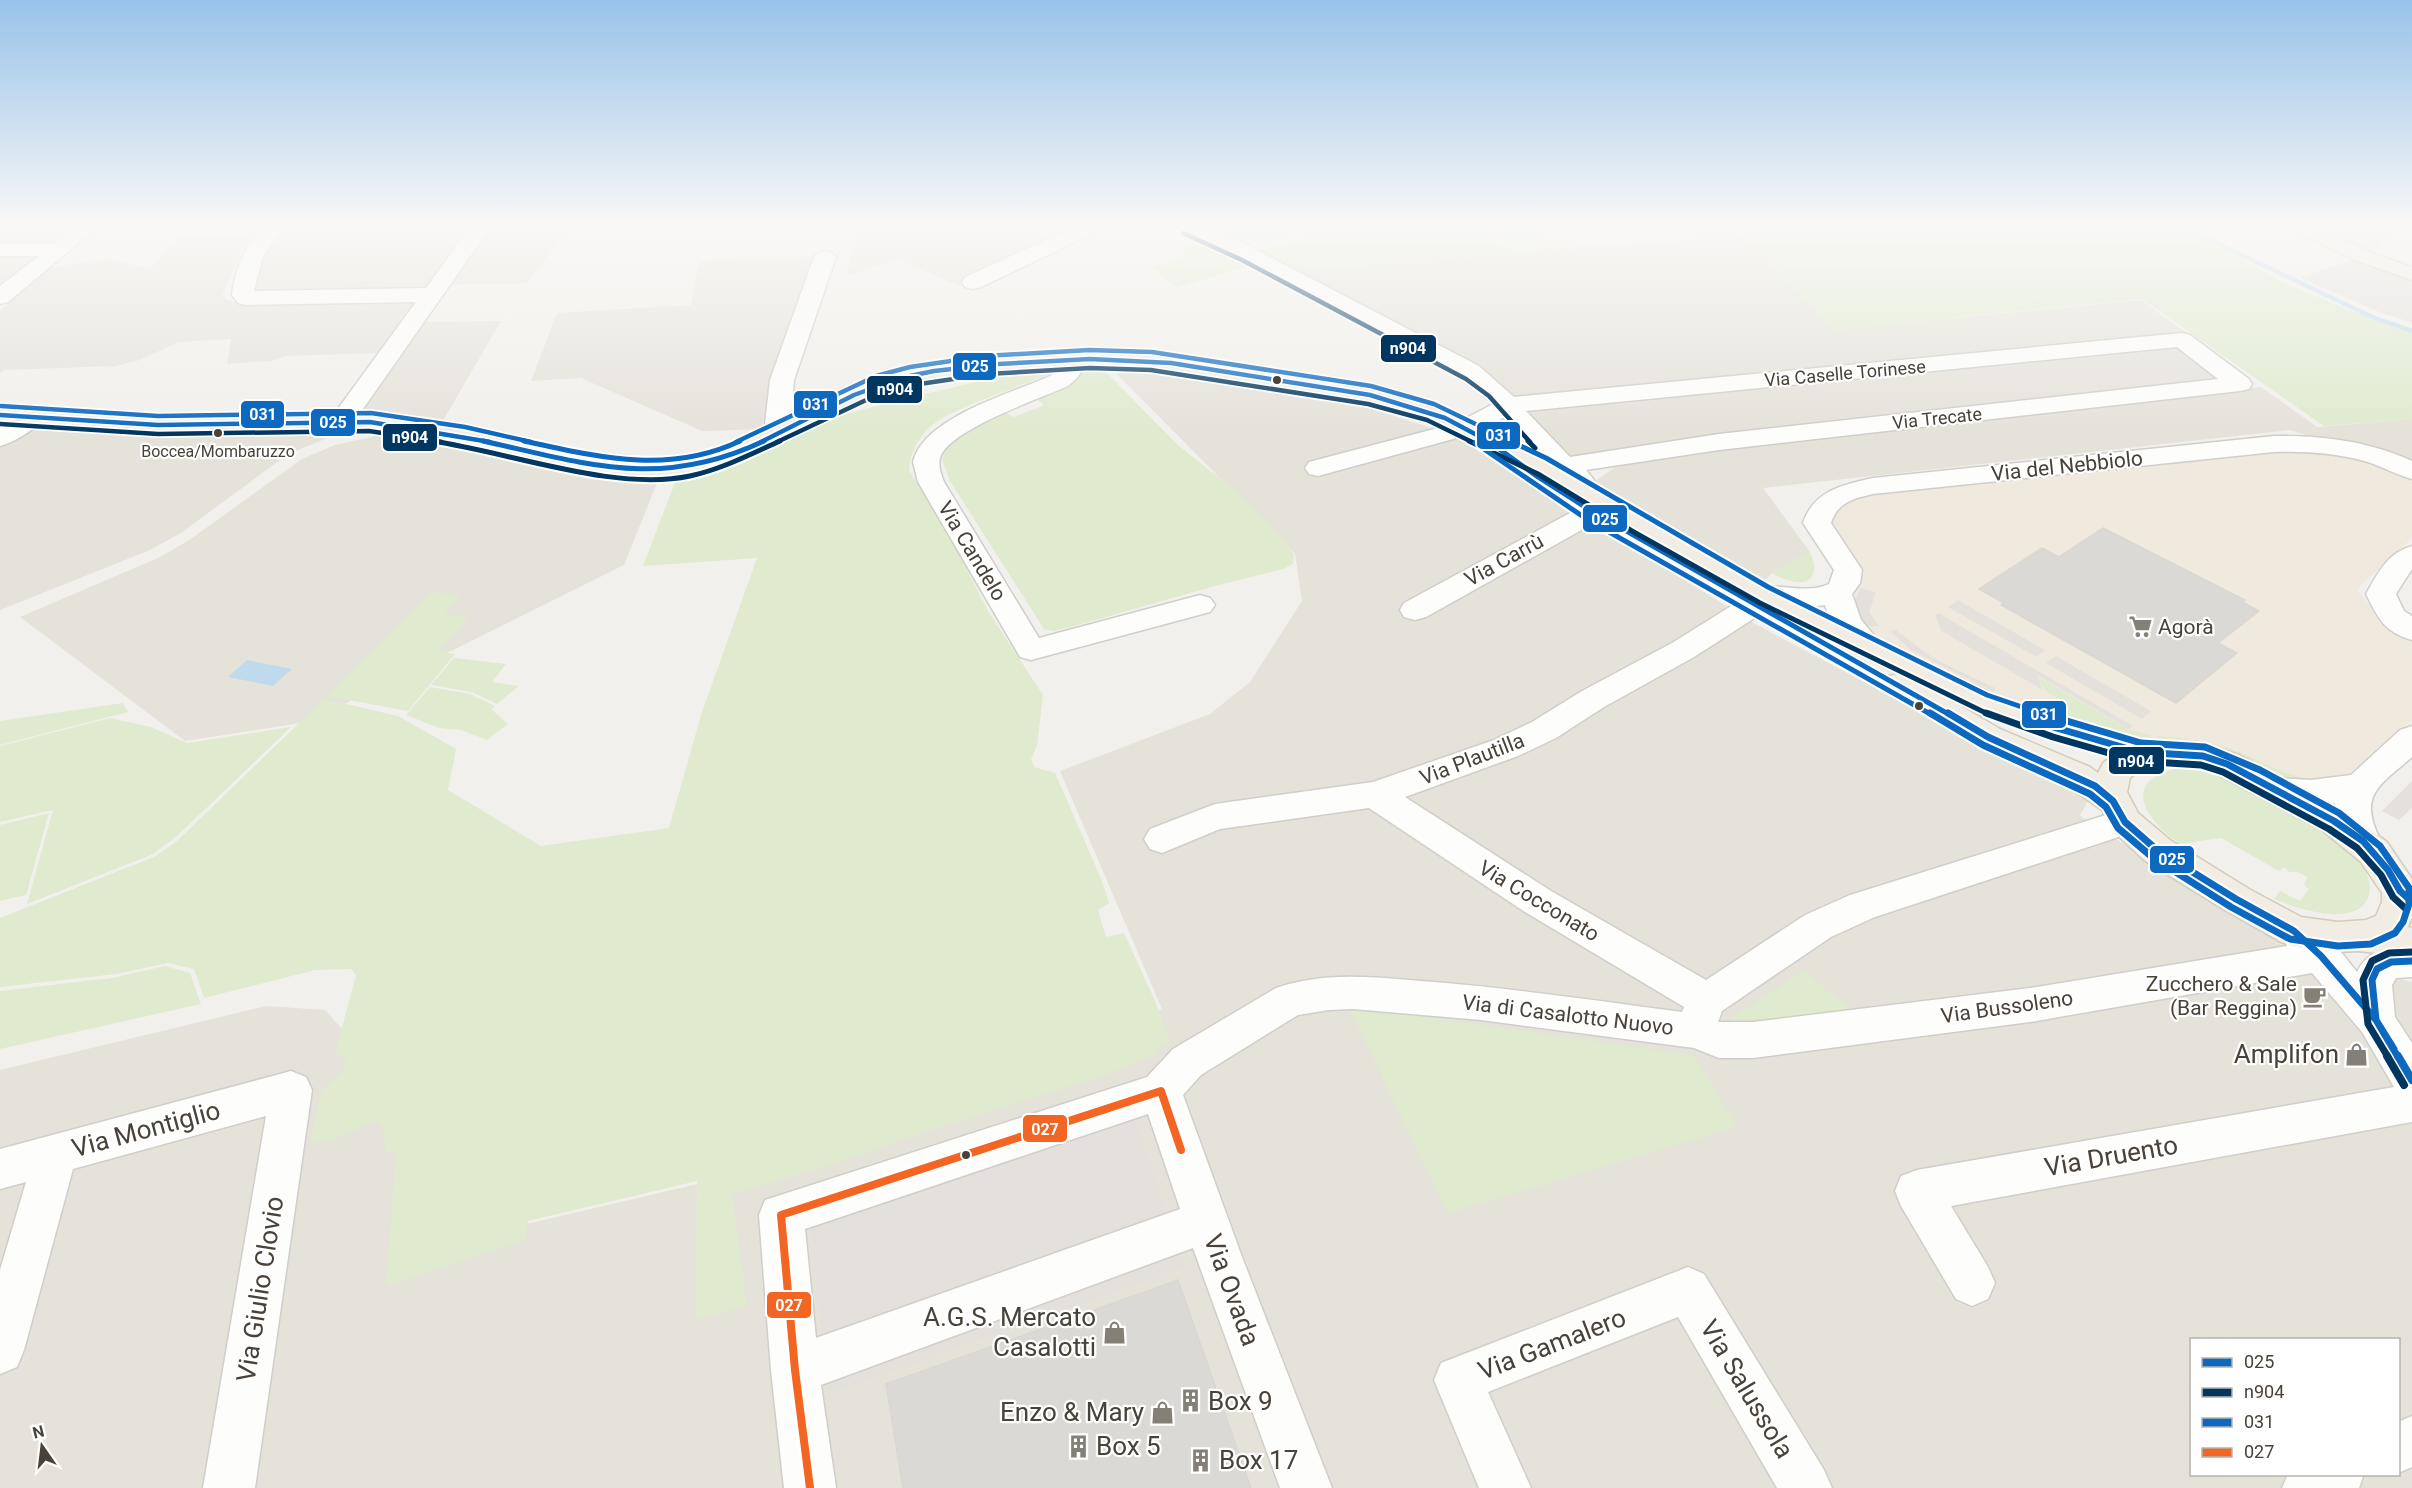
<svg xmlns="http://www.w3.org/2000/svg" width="2412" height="1488" viewBox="0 0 2412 1488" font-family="Roboto,sans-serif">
<rect width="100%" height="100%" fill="#f2f0ec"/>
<path fill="#e5e2da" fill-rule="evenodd" d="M0,225H81L57,245H0Z
M286,225H473L423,290L252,295L260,251Z
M491,225H696L694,230L567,232L527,283L446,285Z
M861,225H1088L959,286L898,259L846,276Z
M258,234L243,249L222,294L226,300L240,303L420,299L383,353L286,356L270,361L227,364L231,339L178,342L140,360L115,366L5,370L0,373V310L51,268L90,261L115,260L149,269L179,237Z
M1741,236L1836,329L2141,300L2188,334L1518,399L1474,362L1288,270Z
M0,253H47L0,289Z
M816,256L803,290L761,429L702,431L581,378L531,381L557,313L691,305L699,261Z
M501,321L441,424L357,413L420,322Z
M2180,344L2229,381L1568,462L1521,409Z
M1108,365L1247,381L1342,399L1459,437L1753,623L2088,800L2080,816L2265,934L2329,962L2412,982V1488H0V1070L266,1006L325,1010L406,1099L440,1244L745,1173L1162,1009L1060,771L1210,714L1250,682L1302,601L1295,554ZM2192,1340H2398V1474H2192Z
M2261,387L2317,427L2412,419V469L2290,430L1763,488L1810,552L1772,573L1765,580L1592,483L1617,466L1683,457L1687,450Z
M0,424L108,434L355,427L288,454L181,533L150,550L0,610Z
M389,433L627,482L657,483L624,565L308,722L185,741L20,617L158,558L188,541L302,459L335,445Z"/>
<path fill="#f0e9dd" d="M2302,448L2370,460L2412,480V538L2357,589L2366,602L2412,640V720L2362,768L2345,780L2310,783L2161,744L2126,738L1984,696L1872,642L1851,621L1831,523L1837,507L1861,497Z"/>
<path fill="#e4e0dc" d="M2305,225H2373L2387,238L2372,255L2343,244Z
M2354,259L2412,278V323L2377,311L2300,278Z"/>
<path fill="#dfeace" d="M1204,225H1326L1247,245Z
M1385,225H1484L1497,244L1517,250L1667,240L1669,241L1288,270L1256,251L1335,230Z
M1493,225H1530L1543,241L1578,238L1580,241L1516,245L1503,240Z
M1673,225H1863L1697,238L1693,233L1678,230Z
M1868,225H2173L2217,244L2280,281L2362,315L2412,333V419L2324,426L2142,299L1836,329L1741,236L1869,226Z
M1204,237L1254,264L1177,288L1152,267L1158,264L1163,266L1187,252L1182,246Z
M1099,365L1179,446L1242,496L1272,526L1294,555L1293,564L1283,569L1211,587L1071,627L1054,631L1044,629L950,481L942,459C950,431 980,423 1004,412L1014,417L1044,405L1037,399C1055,392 1073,388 1075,367Z
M1062,368C1023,388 964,401 931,426C918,437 910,454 909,470L955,546L988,611L1043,695L1037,745L1031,759L1034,767L1055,773L1102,881L1109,903L1098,910L1106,937L1124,933L1155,1001L1171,1042L1157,1048L1159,1053L1103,1076L934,1129L834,1164L732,1194L747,1306L696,1320L697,1181L528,1221L525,1240L386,1286L396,1154L386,1151L382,1126L375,1121L331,1141L310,1143L321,1092L341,1072L347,1059L335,1054L356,975L351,969L315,970L204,998L194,969L168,963L116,974L0,987V918L154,857L176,842L324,699L398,716L456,749L448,790L541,846L669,828L701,715L757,558L643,566L676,480L737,466L833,418L864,409L1028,369Z
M1810,552C1825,587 1796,588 1772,573Z
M432,592L461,595L444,614L469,617L439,652L455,654L408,711L326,696Z
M454,658L506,664L492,682L519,686L497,704L472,692L431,685Z
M2038,677L2130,730L2150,735L2152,740L2131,739L2049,714L2053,708H2060L2055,696C2045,693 2043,687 2038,677Z
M430,687L470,694L495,706L492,710L508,724L487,740L461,730L439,728L406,715Z
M123,703L128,712L0,745V721Z
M110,718L151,727L187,743L291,727L177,836L153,854L27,904L53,810L0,822V746Z
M2157,736C2186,738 2213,742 2239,752C2268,764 2290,779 2322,780C2311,780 2296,782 2285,779C2243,766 2204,734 2158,740Z
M2176,769C2191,769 2206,771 2220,776C2256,789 2345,837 2364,869C2369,877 2371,886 2369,895C2359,930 2294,908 2274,899L2280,891L2300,901L2309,889L2304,885L2307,877C2301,873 2296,871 2289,872L2285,867L2279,871L2221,838L2180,844C2147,822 2119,781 2176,769Z
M49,813L26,895L0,901V825Z
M165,966L190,973L201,1004L0,1049V991L112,978Z
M1804,970L1858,1017L1743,1032L1730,1019Z
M1348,1006L1694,1055L1737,1127L1448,1213Z"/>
<path fill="#e4e1dd" d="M1861,588L1876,593L1869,612L1879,626L1863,627L1853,603Z
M1958,600L2045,650L2036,657L1948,607Z
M1938,613L2133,726L2129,729L2037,675L2043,690L1941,631L1935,615Z
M1896,630L1933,658L1995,688L1994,692L1912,651L1890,631Z
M2056,656L2151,711L2142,719L2046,663Z
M2412,781V808L2399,820L2382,811Z
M1132,1112L1185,1267L829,1394L808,1211Z"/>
<path fill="#c0daed" d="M247,660L292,669L273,686L228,677Z"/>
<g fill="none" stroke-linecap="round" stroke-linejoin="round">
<path stroke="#c0daed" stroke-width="4.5" d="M2179,225L2372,317L2412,331"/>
</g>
<path fill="#dbd9d5" stroke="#dad7d2" stroke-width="1.5" d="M2103,528L2245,600L2242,602L2259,611L2218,643L2237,653L2176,703L2001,605L2004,603L1979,589L2042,548L2059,557Z
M1178,1280L1251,1488H903L886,1384Z"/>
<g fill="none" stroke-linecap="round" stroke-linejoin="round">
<defs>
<path id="minor" d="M78,225H100L8,302L0,304V286L39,256H0V244L55,243Z
M266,225H287L263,256L254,291L426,288L472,225H492L351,426L342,429L333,426L329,421L416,302L246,305L238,303L232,295C235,267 246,245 266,225Z
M1079,225H1105L1102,229L981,287L973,289L965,287L962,282L965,277Z
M1177,225H1203L1253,248L1479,366L1514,397L2182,333L2190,335L2249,379L2252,384L2249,389L2240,391L1719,450L1586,470L1594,480L1590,486C1584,487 1578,489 1572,486C1551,475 1521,436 1505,417L1475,433L1318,476L1309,474L1305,468L1309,462L1457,423L1493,404L1463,376L1239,256L1180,229ZM2177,347L2218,379L1719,434L1570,457L1526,411Z
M825,251L832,253L836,257L794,380L790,433L786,438L777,441L768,438L764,433L770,380L814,257L818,253Z
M1078,352L1086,354L1090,359L1077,378L1068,386C1039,399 954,428 941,455C937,464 941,474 944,482L1039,638L1200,595L1210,598L1215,605L1210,612L1031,660L1020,657L1016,650L918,482L913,462C923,417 1013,393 1050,376L1060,368L1070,354Z
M31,410L40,413L44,418C35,430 14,442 0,446V427L22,413Z
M2274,436C2321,435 2369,441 2412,461V479C2397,475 2383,467 2368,462C2337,453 2306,451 2274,452L1873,494C1854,498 1837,503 1831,523L1862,570L1860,583L1852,594L1861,620L1884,647L1880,654C1852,662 1832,629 1825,605L1808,607L1769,605L1764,612L1694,657L1604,707L1556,738L1518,756L1405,797L1551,891L1706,980L1805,915L1850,895L2125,809L2137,813L2142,822L2137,831L1875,917L1831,937L1722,1011L1718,1022H1753L2030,988L2287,946L2285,941L2291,930C2294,929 2300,925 2304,926C2324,926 2346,959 2357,972C2368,949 2388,947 2412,945V977L2396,978L2392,985L2395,1017L2412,1043V1122L1951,1206L1988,1267L1995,1283L1988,1299L1972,1306L1956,1299L1901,1206L1895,1191L1901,1176L1917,1170L2394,1087L2362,1032L2312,973L2030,1022L1753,1058H1719L1694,1048L1481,1020L1353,1009L1329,1010L1298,1015L1201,1075L1183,1095L1242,1257L1332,1488H1280L1193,1248L821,1385L836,1488H784L771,1370L759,1215L765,1200L1147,1077L1173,1049L1276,988C1328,970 1380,978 1434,982C1517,989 1599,1001 1682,1012L1684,1007L1525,912L1369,808L1220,829L1162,853L1150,849L1144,839L1150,829L1215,804L1373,782L1494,740L1532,722L1582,691L1672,643L1744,598L1750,596L1754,588C1778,582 1805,595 1829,584L1834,570L1803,523C1814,490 1843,485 1873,478ZM1148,1114L1180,1209L816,1338L805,1229Z
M1593,504L1603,506L1607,512L1603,518L1426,617L1415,620L1404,617L1400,610L1404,603L1583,506Z
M2412,546V569L2396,594L2404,611L2412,616V640C2384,632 2378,618 2366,594C2378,573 2387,553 2412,546Z
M2412,726V757C2379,786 2357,795 2381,841L2376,851L2363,855L2350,851L2338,824L2335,803C2312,807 2290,807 2268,800L2263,791L2268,782L2280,778L2311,780L2351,775L2400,730Z
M291,1071L306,1077L312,1090L255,1488H203L266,1116L73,1169L24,1350L17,1367L0,1374V1270L26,1182L0,1189V1149Z
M1688,1267L1704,1274L1824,1470L1832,1488H1777L1678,1317L1488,1392L1531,1488H1479L1434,1380L1441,1363Z
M2412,1416V1467L2398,1473V1422Z
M2288,1474H2364L2359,1488H2282Z"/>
<path id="major" d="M2289,225H2314L2366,251L2412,267V280L2352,259L2292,229Z
M1090,352L1152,354L1370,388L1439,407L1551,460L1646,517L1774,588L1995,695L2064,719L2139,740L2203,744L2239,755L2346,812L2387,842L2412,879V918L2408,927L2412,928V960L2396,955L2358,951L2338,952L2294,946L2281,942L2223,909L2144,860L2113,831L2102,810L2066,785L1976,745L1888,692L1883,684L1888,676L1898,674L1754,602L1626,529L1533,472L1421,417L1368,402L1152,368L1090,366L986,372L913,383L887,390L740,460L687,475L652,478L600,475L463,444L370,430L158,433L0,423V407L158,417L370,414L463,428L600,459L652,462L685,459L722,448L869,380L902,371L986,358ZM1949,699C2001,725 2057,740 2112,756L2103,763L2098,773L2090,767L2000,729ZM2146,764L2201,768L2215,773L2322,830L2361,862L2382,893V902L2376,916L2366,920L2338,922L2301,917L2249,889L2170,840L2138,813L2127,792L2130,778Z"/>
</defs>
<use href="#minor" stroke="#d0ceca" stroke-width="3"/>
<use href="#major" stroke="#d3ccba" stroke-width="3"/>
<use href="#minor" fill="#fdfdfc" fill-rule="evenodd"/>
<use href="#major" fill="#f1ede5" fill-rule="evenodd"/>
<defs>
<path id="bus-1-far3" d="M0,415L158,425L370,422L490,442
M761,442L854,395L900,378L934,371L998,364L1090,359L1171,363L1370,395L1445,418L1490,442"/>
<path id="bus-1-far2" d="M483,441C588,464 660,490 764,441
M1488,441L1538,477L1593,512L1950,715"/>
<path id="bus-1-far1" d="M1948,713L1988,737L2095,786L2113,801L2125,822L2157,850L2236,899L2294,931L2321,956L2376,1020L2398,1057
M2036,722L2139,752L2203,756L2227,764L2334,821L2363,841L2388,870L2400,891L2412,902
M2394,1049L2376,1020L2372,980L2377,969L2391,962L2412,961"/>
<path id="bus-1" d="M2398,1056L2412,1080"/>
<path id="bus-2-far3" d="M1183,233L1242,260L1466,379L1489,396L1530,442
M0,424L158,434L369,431L442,442
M777,442L881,393L913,385L987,374L1090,368L1151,370L1368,404L1427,420L1472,442"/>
<path id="bus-2-far2" d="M432,441C509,452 614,492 690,476C722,469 751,454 780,441
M1469,441L1538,474L1632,531L1760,603L1990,715
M1528,441L1535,448"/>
<path id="bus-2-far1" d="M1986,713L2053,737L2137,761L2201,765L2223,772L2329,829L2357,848L2381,875L2393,897L2406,909
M2388,1057L2368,1024L2363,980L2372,961L2389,953L2412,952"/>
<path id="bus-2" d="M2387,1056L2404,1085"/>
<path id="bus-3-far2" d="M1,406L158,416L371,413L465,427L531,442
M736,442L876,376L910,367L985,356L1089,350L1152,352L1371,386L1434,404L1513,442"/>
<path id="bus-3-far1" d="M524,441C598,457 668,475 740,441
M1510,441L1546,458L1768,587L1987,695L2045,715
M1475,443L1588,520L1932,715"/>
<path id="bus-3" d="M1930,713L1983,745L2090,794L2106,807L2118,828L2152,857L2231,907L2290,939L2338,946L2371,944L2395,933L2403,922L2409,904V888L2380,846L2339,813L2260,770L2205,747L2141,743L2040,713"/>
<path id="bus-4" d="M810,1488L795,1370L781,1215L1161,1091L1181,1150"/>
</defs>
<use href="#bus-1-far3" stroke="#fff" stroke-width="8"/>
<use href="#bus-1-far2" stroke="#fff" stroke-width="9"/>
<use href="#bus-1-far1" stroke="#fff" stroke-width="11"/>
<use href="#bus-1" stroke="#fff" stroke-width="13"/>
<use href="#bus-2-far3" stroke="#fff" stroke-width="8"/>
<use href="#bus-2-far2" stroke="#fff" stroke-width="9"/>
<use href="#bus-2-far1" stroke="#fff" stroke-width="11"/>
<use href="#bus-2" stroke="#fff" stroke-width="13"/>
<use href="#bus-3-far2" stroke="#fff" stroke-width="8"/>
<use href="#bus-3-far1" stroke="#fff" stroke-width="9"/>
<use href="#bus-3" stroke="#fff" stroke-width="11"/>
<use href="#bus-4" stroke="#fff" stroke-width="13"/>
<use href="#bus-1-far3" stroke="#0c69bf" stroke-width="4.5"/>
<use href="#bus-1-far2" stroke="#0c69bf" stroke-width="5"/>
<use href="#bus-1-far1" stroke="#0c69bf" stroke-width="7"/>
<use href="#bus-1" stroke="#0c69bf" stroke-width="8"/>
<use href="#bus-2-far3" stroke="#00365f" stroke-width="4.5"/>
<use href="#bus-2-far2" stroke="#00365f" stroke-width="5"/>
<use href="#bus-2-far1" stroke="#00365f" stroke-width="7"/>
<use href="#bus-2" stroke="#00365f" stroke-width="8"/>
<use href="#bus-3-far2" stroke="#0c69bf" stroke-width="4.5"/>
<use href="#bus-3-far1" stroke="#0c69bf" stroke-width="5"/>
<use href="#bus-3" stroke="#0c69bf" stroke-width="7"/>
<use href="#bus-4" stroke="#f26522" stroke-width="8"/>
</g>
<linearGradient id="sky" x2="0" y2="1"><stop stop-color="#98c3ea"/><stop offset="0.52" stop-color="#f9f8f6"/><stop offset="1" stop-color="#f9f8f6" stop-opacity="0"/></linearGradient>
<rect width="2412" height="433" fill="url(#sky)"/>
<defs>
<symbol id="supermarket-bare" viewBox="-9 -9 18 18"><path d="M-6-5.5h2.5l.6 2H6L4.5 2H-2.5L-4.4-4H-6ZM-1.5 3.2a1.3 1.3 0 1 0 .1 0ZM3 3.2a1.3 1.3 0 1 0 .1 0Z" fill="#847f77" stroke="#fff" stroke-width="2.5" paint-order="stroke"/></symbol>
<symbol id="cafe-bare" viewBox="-9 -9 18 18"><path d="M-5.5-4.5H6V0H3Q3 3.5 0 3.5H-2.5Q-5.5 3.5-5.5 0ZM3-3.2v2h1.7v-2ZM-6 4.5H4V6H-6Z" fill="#847f77" stroke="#fff" stroke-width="2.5" paint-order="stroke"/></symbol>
<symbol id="shop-bare" viewBox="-9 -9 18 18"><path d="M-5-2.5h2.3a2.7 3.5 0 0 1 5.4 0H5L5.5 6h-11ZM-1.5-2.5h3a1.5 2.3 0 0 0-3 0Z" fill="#847f77" stroke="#fff" stroke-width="2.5" paint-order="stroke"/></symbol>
<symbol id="building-bare" viewBox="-9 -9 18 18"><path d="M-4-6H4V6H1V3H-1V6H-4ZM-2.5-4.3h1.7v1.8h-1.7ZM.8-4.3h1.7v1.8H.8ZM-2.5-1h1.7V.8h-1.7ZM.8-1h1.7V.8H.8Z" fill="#847f77" stroke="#fff" stroke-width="2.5" paint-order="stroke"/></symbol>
</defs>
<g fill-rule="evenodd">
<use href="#supermarket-bare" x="2124" y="610" width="33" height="33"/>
<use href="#cafe-bare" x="2298" y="980" width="33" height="33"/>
<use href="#shop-bare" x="2340" y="1038" width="33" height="33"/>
<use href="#shop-bare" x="1098" y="1316" width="33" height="33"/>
<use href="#building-bare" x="1174" y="1384" width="33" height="33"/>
<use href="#shop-bare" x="1146" y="1396" width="33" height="33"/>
<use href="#building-bare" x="1062" y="1430" width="33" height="33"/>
<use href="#building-bare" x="1184" y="1444" width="33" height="33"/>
</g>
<g fill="#484238" stroke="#fff" stroke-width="2">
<circle cx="1277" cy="380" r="5"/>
<circle cx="218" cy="433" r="5"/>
<circle cx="1919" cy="706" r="5"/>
<circle cx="966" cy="1155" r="5"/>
</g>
<g text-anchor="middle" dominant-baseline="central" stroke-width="4.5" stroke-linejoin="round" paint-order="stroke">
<g font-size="16" fill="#484238" stroke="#fff">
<text x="218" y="451">Boccea/Mombaruzzo</text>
</g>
<g font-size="18" fill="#484238" stroke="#fff">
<text transform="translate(1845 373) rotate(-5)">Via Caselle Torinese</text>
<text transform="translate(1937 418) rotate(-6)">Via Trecate</text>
</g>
<g font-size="21" fill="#484238" stroke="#fff">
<text transform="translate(2067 466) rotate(-6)">Via del Nebbiolo</text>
<text transform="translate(972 551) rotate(59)">Via Candelo</text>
<text transform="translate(1504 560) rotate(-29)">Via Carrù</text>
<text transform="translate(1472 759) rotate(-21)">Via Plautilla</text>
<text transform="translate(1539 901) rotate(31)">Via Cocconato</text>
<text transform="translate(2007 1007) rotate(-8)">Via Bussoleno</text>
<text transform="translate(1568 1015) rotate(7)">Via di Casalotto Nuovo</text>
</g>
<g font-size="21" fill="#484238" stroke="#fff" text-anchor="start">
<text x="2158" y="627">Agorà</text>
<text x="2297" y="984" text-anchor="end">Zucchero &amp; Sale<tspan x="2297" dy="24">(Bar Reggina)</tspan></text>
</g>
<g font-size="26" fill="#484238" stroke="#fff" text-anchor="end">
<text x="2339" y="1054">Amplifon</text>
<text x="1096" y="1317">A.G.S. Mercato<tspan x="1096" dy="30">Casalotti</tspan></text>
<text x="1208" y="1401" text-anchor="start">Box 9</text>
<text x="1144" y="1412">Enzo &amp; Mary</text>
<text x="1096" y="1446" text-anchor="start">Box 5</text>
<text x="1219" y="1460" text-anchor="start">Box 17</text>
</g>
<g font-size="26" fill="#484238" stroke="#fff">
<text transform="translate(146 1129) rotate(-15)">Via Montiglio</text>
<text transform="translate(2111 1156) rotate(-10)">Via Druento</text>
<text transform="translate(260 1289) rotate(-81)">Via Giulio Clovio</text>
<text transform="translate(1232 1290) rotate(70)">Via Ovada</text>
<text transform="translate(1552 1344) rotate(-21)">Via Gamalero</text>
<text transform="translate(1747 1389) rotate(59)">Via Salussola</text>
</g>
</g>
<g stroke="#fff" stroke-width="2">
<rect x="1380" y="334" width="57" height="29" rx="6" fill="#00365f"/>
<rect x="952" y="352" width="45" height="29" rx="6" fill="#0c69bf"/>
<rect x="866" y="375" width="57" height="29" rx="6" fill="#00365f"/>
<rect x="793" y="390" width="45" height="29" rx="6" fill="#0c69bf"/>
<rect x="240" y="400" width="45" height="29" rx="6" fill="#0c69bf"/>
<rect x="310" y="408" width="46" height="29" rx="6" fill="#0c69bf"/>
<rect x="1476" y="421" width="45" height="29" rx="6" fill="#0c69bf"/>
<rect x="382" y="423" width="56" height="29" rx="6" fill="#00365f"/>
<rect x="1582" y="504" width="46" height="29" rx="6" fill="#0c69bf"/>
<rect x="2021" y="700" width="46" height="29" rx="6" fill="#0c69bf"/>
<rect x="2108" y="746" width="57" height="29" rx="6" fill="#00365f"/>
<rect x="2149" y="845" width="46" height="29" rx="6" fill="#0c69bf"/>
<rect x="1022" y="1114" width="46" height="29" rx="6" fill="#f26522"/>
<rect x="766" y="1291" width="46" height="28" rx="6" fill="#f26522"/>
</g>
<g font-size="16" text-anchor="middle" font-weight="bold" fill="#fff">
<text x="1408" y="354">n904</text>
<text x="975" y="372">025</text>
<text x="895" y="395">n904</text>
<text x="816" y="410">031</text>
<text x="263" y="420">031</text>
<text x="333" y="428">025</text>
<text x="1499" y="441">031</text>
<text x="410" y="443">n904</text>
<text x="1605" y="525">025</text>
<text x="2044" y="720">031</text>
<text x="2136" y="767">n904</text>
<text x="2172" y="865">025</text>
<text x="1045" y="1135">027</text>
<text x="789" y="1311">027</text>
</g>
<rect x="2190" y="1338" width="210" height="138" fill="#ffffff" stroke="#b6b3af" stroke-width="1.5"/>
<rect x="2202" y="1358" width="30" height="9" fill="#0c69bf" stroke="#b6b3af" stroke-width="1.5"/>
<text x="2244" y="1368" font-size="18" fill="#484238">025</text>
<rect x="2202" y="1388" width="30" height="9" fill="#00365f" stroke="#b6b3af" stroke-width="1.5"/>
<text x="2244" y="1398" font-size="18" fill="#484238">n904</text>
<rect x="2202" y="1418" width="30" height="9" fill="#0c69bf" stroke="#b6b3af" stroke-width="1.5"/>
<text x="2244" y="1428" font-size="18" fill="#484238">031</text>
<rect x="2202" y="1448" width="30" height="9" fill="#f26522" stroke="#b6b3af" stroke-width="1.5"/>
<text x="2244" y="1458" font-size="18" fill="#484238">027</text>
<g transform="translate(42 1446) rotate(346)" stroke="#ffffff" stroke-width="4.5" paint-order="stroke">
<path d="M0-4.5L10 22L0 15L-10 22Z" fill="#484238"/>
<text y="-9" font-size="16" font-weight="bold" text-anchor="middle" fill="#484238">N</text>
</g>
</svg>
